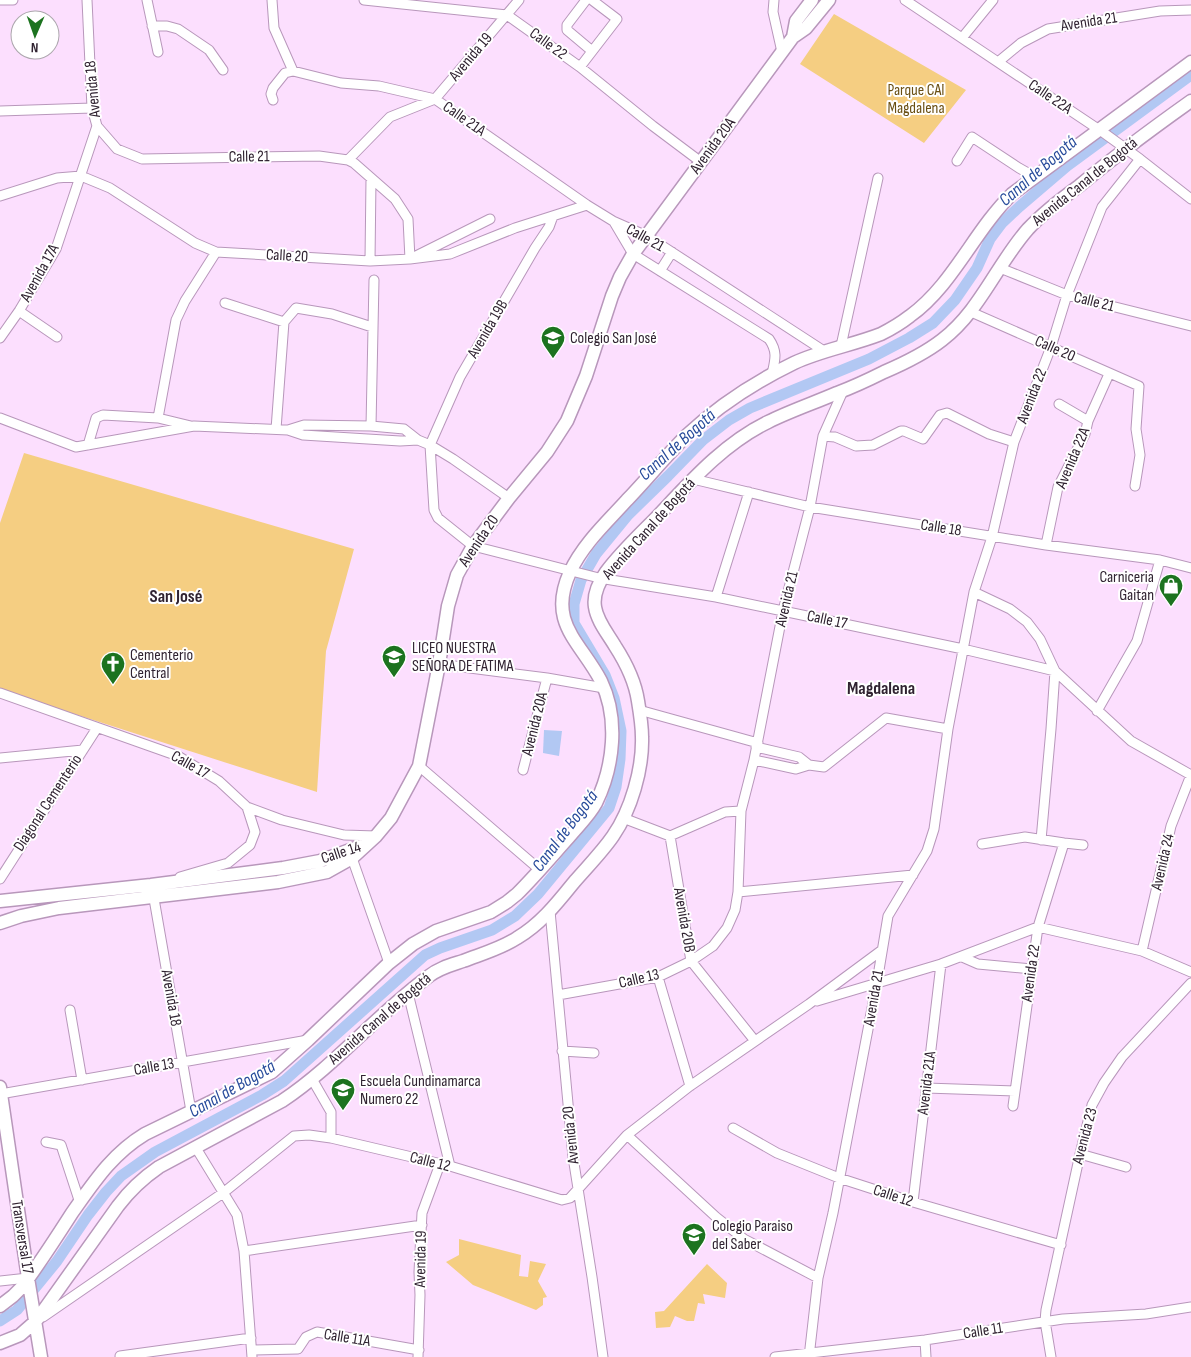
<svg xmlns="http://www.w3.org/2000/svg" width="1191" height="1357" viewBox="0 0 1191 1357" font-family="'Sofia Sans Condensed',sans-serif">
<rect width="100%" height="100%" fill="#fcdffe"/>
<path fill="#f5ce82" d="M834,14L966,90L924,143L800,64Z
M24,453L354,549L326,651L317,792L0,690V523Z
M459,1239L521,1255L519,1276L528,1277L530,1261L546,1264L538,1281L547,1297L543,1298V1305L536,1310L473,1285L446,1262L459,1255Z
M707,1264L727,1283L725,1298L703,1294L705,1304L698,1303L694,1321H687L675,1316L670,1327L656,1328L655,1312L664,1311Z"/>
<path fill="#b2c8f3" d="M544,730L562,731L559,756L543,753Z"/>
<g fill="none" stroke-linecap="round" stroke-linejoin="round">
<path stroke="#b2c8f3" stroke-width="11" d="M0,1321L17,1310L57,1261L88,1215L106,1192L121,1176L155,1152L262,1095L284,1081L425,955L440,948L492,930L515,916L538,894L609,808L616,787L620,759L621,731L614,698L605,675L574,623V604L581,580L596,554L628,515L668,476L703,440L729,420L750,408L869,359L909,338L933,323L955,300L977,268L990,239L1002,223L1019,207L1067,166L1191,75"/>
<defs>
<path id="street" d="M0,0H13
M147,0L158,52
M272,0L274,28L293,71
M364,0L507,15L580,67L653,126L701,162
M586,0L567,25V30L592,51
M774,0L773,12L782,52
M905,0L1104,133L1140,159L1191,199
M152,26H167L178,29L209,50L223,70
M962,38L993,0
M998,62L1021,43L1048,29L1160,11L1191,10
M580,67L617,19L592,0
M273,100L271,94L273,88L285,73L293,71L341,83L379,86L435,99L587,205L613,221L647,236L824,351
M0,111L92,108
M97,126L117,149L142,159L319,156L348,160L354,163L395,199L408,219L410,259L490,219
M348,160L390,117L435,99L519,0
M957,161L972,137L1019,168L1035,177
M0,196L57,178L81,176L110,188L195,243L216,252L370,261L410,259L450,254L515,228L587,205
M553,216L549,227L535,248L460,377L430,445L434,510L438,518L473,546L599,578L716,597L783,611L963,649L1055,671L1131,741L1191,775
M614,222L633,254L769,339C778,352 775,360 772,374
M370,261L371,179
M1000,268L1067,295L1191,326
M660,271L672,252
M225,303L284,322
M19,311L57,337
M971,312L1139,386L1136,429L1140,455L1135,486
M0,338L19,311L56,249L97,126L92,108L87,0
M841,346L878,178
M1059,404L1088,421
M0,418L76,447L194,426L288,430L303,435L400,441L418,440
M158,418L176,320L185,301L216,252
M371,426L374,280
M276,429L284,322L296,308L332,314L372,327
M288,430L304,425L371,426L404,429L418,440L430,445L453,459L509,498
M823,436L835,437L856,446L873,445L901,431H904L923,439L940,415L947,413L989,434L1014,442
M88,445L96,418L103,415L158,418L191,426
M693,479L810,507L1046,545L1160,560L1191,568
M1046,545L1058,487L1085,434L1088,421L1109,374
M974,592L1010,609L1027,622L1040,639L1055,671L1051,729L1041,840
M716,597L749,492
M439,664L547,678L604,688
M0,693L178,756L219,781L247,807L282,820L344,835L376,836
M639,710L758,743
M1097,711L1137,641L1160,560
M756,747L799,757L809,765
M0,758L83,750
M754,760L796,769L809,765L824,767L886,718L948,729
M419,766L540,870
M523,770L547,678
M623,818L670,836
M670,836L691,961L755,1041
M670,836L725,812L741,811
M982,844L1025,837L1064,843L1083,845
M352,858L389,963
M180,877L228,863L250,845L255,832L247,807
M0,879L97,728
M738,892L913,875
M153,893L191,1111
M550,911L573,1157L592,1277L603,1357
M1142,951L1171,826L1191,775
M962,957L978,964L1032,969
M658,977L690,1086
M408,993L450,1166
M558,995L658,977L691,961L713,946L727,928L735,910L738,892L741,811L754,760L783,611L810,507L823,436L843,391
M817,1001L941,964L1038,927L1142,951L1191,972
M70,1010L82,1080
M562,1051L594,1053
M312,1079L331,1112V1138
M926,1088L1015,1091
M0,1094L308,1040
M1013,1106L1038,927L1064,843
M733,1128L777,1153L839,1178L913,1202L1061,1245
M627,1135L716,1217L744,1239L818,1278
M46,1142L61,1145L80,1203
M196,1148L237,1215L244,1251L252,1357
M1080,1154L1126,1167
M913,1202L941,964
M244,1251L422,1225
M0,1281L28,1278
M43,1317L223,1193L294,1136L309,1135L331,1138L450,1166L562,1200L570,1198L627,1135L690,1086L809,1004L882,950
M925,1340L926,1357
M252,1350L298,1349L306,1337L317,1332L419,1350
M120,1356L251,1338
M418,1357L420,1295L419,1272L422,1213L440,1164
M775,1357L925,1340L1063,1319L1146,1314L1191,1307
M809,1357L818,1278L833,1213L877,982L888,916L927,851L934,829L948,729L974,592L992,537L1014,442L1051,347L1067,295L1102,207L1140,159
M1051,1357L1045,1321L1046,1310L1080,1154L1092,1105L1104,1083L1122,1057L1191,983"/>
<path id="secondary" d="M793,37L796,21L812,0
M0,901L151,885L283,868L320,861L361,846
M0,923L21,916L59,908L278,882L327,872L352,858L376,836L391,818L419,766L439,664L448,606L457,575L473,546L509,498L547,452L567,421L586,376L612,296L620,277L633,254L793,37L806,28L829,0
M0,1087L28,1278L41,1357
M0,1306L13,1296L22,1287C40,1263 56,1238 72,1213C94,1182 112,1154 145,1134L272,1072L308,1040L389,963L413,944L436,931L491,912L507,902L517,894C535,876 552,856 569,837C578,826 589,816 596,803C614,766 619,718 601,681C580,641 547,623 570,572C583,544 607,522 627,500C647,479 666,456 686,436C718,406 755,382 794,363C822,350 853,345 881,334C891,329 901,323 910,316C953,285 974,231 1012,194L1191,62
M0,1343L20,1335L36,1321L118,1206C130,1190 143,1178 159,1167L282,1101C336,1065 377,1014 429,976C439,968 451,965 463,961C481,954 500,949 517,938C541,924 558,902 575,881C588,866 602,852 613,836C631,810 643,769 642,737C642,725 640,713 638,701C635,681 626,663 615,646C608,634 597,621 595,607C593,595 599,582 606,572C620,553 639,535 656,518C690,482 723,444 768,422C790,411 814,403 837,393C853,387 868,380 884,372C905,363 924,354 942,340C980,311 997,264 1028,229C1043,213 1061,199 1079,186C1115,156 1153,128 1191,101"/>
</defs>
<use href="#street" stroke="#b897bb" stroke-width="11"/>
<use href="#secondary" stroke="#b897bb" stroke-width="15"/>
<use href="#street" stroke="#fff" stroke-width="9"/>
<use href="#secondary" stroke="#fff" stroke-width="12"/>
</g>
<defs>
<symbol id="school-pin" viewBox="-11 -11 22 30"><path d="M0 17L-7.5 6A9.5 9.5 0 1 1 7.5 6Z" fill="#1c731f" stroke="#fff"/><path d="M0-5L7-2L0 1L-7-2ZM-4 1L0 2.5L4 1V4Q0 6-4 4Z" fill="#fff"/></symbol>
<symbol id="shop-pin" viewBox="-11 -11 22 30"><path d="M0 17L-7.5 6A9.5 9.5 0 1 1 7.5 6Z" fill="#1c731f" stroke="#fff"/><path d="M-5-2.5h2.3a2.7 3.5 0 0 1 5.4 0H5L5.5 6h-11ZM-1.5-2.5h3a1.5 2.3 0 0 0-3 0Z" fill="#fff"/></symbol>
<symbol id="church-pin" viewBox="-11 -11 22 30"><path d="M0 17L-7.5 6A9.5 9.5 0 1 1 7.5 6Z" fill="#1c731f" stroke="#fff"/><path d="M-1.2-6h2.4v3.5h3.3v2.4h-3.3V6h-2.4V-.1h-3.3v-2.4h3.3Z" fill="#fff"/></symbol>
</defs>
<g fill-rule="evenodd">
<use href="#school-pin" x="539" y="324" width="28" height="38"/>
<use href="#shop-pin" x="1157" y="572" width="28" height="38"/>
<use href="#school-pin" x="380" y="643" width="28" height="38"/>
<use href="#church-pin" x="99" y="650" width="28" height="38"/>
<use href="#school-pin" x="329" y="1076" width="28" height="38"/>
<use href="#school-pin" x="680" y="1221" width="28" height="38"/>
</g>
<g text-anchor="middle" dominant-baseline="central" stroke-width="4" stroke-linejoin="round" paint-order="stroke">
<g font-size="16" fill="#302331" stroke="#fff">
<text transform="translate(1089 22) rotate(-9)">Avenida 21</text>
<text transform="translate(548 44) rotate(36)">Calle 22</text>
<text transform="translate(471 57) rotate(-50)">Avenida 19</text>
<text transform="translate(93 89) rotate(-95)">Avenida 18</text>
<text transform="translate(1050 97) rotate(34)">Calle 22A</text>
<text transform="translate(464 119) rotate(35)">Calle 21A</text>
<text transform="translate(713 146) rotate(-54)">Avenida 20A</text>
<text transform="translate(249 157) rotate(-1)">Calle 21</text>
<text transform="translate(1085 182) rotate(-39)">Avenida Canal de Bogotá</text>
<text transform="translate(645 238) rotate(29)">Calle 21</text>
<text transform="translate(287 256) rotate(3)">Calle 20</text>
<text transform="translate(40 273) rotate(-61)">Avenida 17A</text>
<text transform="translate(1094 302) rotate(14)">Calle 21</text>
<text transform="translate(488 329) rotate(-60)">Avenida 19B</text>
<text transform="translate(1055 349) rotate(24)">Calle 20</text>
<text transform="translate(1032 396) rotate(-69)">Avenida 22</text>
<text transform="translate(1073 458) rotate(-67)">Avenida 22A</text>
<text transform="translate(941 528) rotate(9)">Calle 18</text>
<text transform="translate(649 529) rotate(-48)">Avenida Canal de Bogotá</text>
<text transform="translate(479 541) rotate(-56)">Avenida 20</text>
<text transform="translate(787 599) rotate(-77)">Avenida 21</text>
<text transform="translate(827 620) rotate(12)">Calle 17</text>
<text transform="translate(535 724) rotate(-76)">Avenida 20A</text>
<text transform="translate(190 765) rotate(29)">Calle 17</text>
<text transform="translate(48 803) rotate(-57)">Diagonal Cementerio</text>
<text transform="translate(341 853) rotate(-18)">Calle 14</text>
<text transform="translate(1163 862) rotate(-77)">Avenida 24</text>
<text transform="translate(684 920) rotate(80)">Avenida 20B</text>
<text transform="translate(1031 973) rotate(-82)">Avenida 22</text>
<text transform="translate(639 979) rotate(-13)">Calle 13</text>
<text transform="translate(171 998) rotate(80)">Avenida 18</text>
<text transform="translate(874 998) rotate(-80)">Avenida 21</text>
<text transform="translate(380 1019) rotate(-41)">Avenida Canal de Bogotá</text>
<text transform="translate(154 1067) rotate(-10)">Calle 13</text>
<text transform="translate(927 1083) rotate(-83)">Avenida 21A</text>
<text transform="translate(571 1135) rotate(-96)">Avenida 20</text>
<text transform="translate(1085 1136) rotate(-75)">Avenida 23</text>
<text transform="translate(430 1162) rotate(14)">Calle 12</text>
<text transform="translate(893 1196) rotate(18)">Calle 12</text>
<text transform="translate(22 1237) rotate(81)">Transversal 17</text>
<text transform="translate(421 1259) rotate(-89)">Avenida 19</text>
<text transform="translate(983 1331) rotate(-9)">Calle 11</text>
<text transform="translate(347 1338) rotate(9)">Calle 11A</text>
</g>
<g font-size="16" fill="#6a4f13" stroke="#fff">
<text x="916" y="90">Parque CAI<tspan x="916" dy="18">Magdalena</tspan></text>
</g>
<g font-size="16" fill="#302331" stroke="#fff" text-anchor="start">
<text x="570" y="338">Colegio San José</text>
<text x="1154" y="577" text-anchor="end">Carniceria<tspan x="1154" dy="18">Gaitan</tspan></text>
<text x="412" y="648">LICEO NUESTRA<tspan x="412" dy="18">SEÑORA DE FATIMA</tspan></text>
<text x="130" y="655">Cementerio<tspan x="130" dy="18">Central</tspan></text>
<text x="360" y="1081">Escuela Cundinamarca<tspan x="360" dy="18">Numero 22</tspan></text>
<text x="712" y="1226">Colegio Paraiso<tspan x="712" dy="18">del Saber</tspan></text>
</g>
<g font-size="18" font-style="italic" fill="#274b9b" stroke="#fff">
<text transform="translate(1038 171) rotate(-41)">Canal de Bogotá</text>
<text transform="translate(677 445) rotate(-42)">Canal de Bogotá</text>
<text transform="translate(565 831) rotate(-53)">Canal de Bogotá</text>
<text transform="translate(232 1089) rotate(-30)">Canal de Bogotá</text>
</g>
<g font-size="18" font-weight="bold" fill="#302331" stroke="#fff">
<text x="176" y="596">San José</text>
<text x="881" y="688">Magdalena</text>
</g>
</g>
<g transform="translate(35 35) rotate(182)"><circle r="24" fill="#ffffff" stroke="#aca7ad"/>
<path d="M0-4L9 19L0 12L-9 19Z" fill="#1c731f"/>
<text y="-8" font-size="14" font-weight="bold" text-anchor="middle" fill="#302331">N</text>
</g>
</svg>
